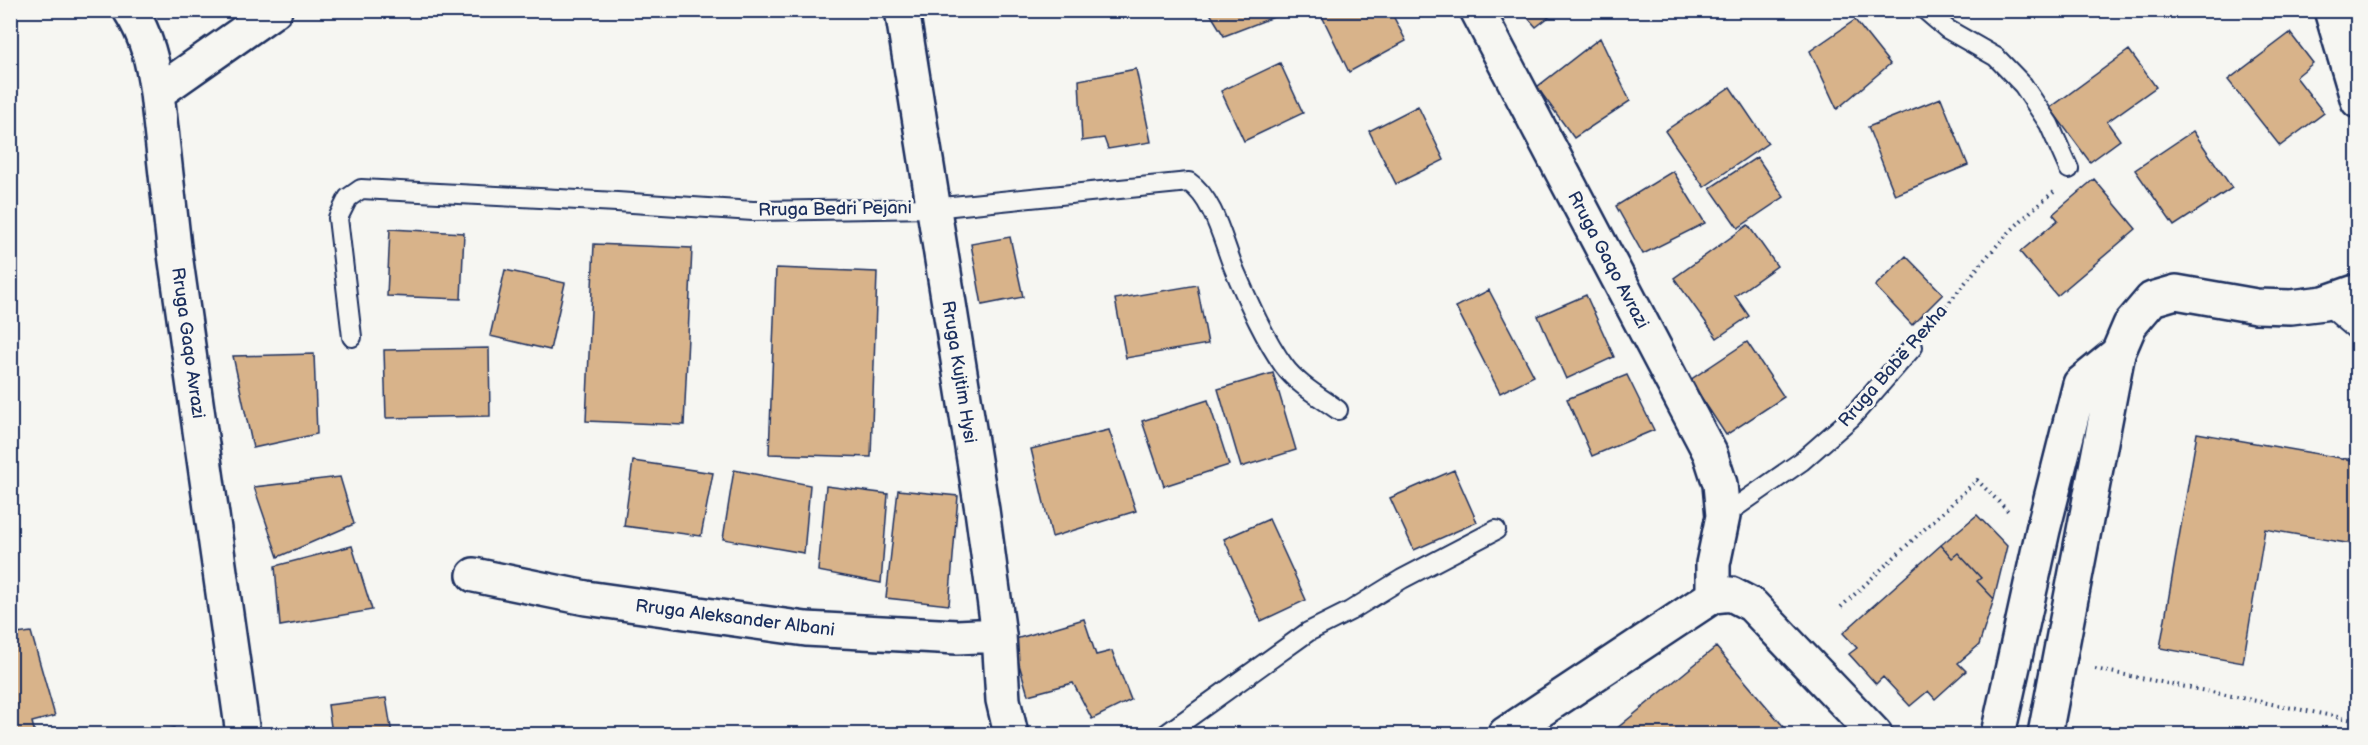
<svg xmlns="http://www.w3.org/2000/svg" width="2368" height="745" viewBox="0 0 2368 745" font-family="'Balsamiq Sans',sans-serif">
<rect width="100%" height="100%" fill="#f6f6f2"/>
<filter id="ink" filterUnits="userSpaceOnUse"><feTurbulence type="fractalNoise" baseFrequency=".0167" numOctaves="2"/><feDisplacementMap in="SourceGraphic" scale="12" xChannelSelector="R" yChannelSelector="G"/><feConvolveMatrix kernelMatrix="1 2 1 2 8 2 1 2 1" color-interpolation-filters="sRGB"/></filter>
<g filter="url(#ink)">
<path fill="#d8b38a" stroke="#1b2f5e" stroke-width="1.5" d="M1208,10H1292L1224,36Z
M1319,10H1390L1406,41L1349,72Z
M1521,10H1558L1536,27Z
M1855,20L1890,64L1837,109L1810,51Z
M2290,33L2313,63L2296,77L2324,113L2280,146L2228,80Z
M1600,38L1630,101L1574,138L1537,87Z
M2129,50L2156,87L2107,122L2120,140L2090,162L2050,108Z
M1280,63L1303,113L1244,141L1221,91Z
M1136,69L1151,142L1108,149L1104,138L1082,141L1079,80Z
M1730,87L1768,143L1704,187L1665,131Z
M1941,98L1968,165L1895,195L1868,127Z
M1418,106L1444,160L1396,184L1369,131Z
M2193,131L2232,188L2174,226L2135,170Z
M1757,157L1784,197L1738,228L1710,188Z
M1673,171L1705,223L1643,254L1616,206Z
M2094,179L2136,229L2057,296L2020,252L2058,220L2053,214Z
M1748,225L1777,266L1735,296L1749,316L1717,338L1674,278Z
M390,229L464,233L461,299L387,296Z
M1010,237L1023,297L982,305L971,244Z
M594,244L692,248L684,425L586,421Z
M1906,256L1943,294L1912,325L1875,286Z
M776,268L877,272L871,457L769,454Z
M505,270L565,283L550,350L490,336Z
M1197,285L1208,344L1126,358L1115,299Z
M1489,290L1534,376L1500,393L1456,307Z
M1586,295L1614,357L1566,379L1538,316Z
M1747,342L1784,397L1726,435L1690,380Z
M489,348L490,416L386,418L384,350Z
M314,354L317,434L253,448L233,356Z
M1273,373L1296,450L1241,467L1218,389Z
M1627,375L1654,430L1592,456L1567,399Z
M1208,400L1229,465L1164,486L1142,421Z
M1109,430L1136,511L1052,537L1031,449Z
M2197,433L2358,461V545L2265,529L2243,663L2160,648Z
M633,461L713,473L701,536L624,526Z
M734,470L810,485L804,553L723,539Z
M1454,470L1477,522L1414,550L1390,498Z
M340,477L354,524L278,557L254,487Z
M826,486L888,494L881,583L818,571Z
M898,490L958,496L949,605L886,598Z
M1977,515L2007,546L1994,599L1977,581L1981,578L1958,553L1952,558L1941,545Z
M1269,519L1306,600L1261,621L1224,539Z
M1941,545L1952,558L1958,553L1981,578L1977,581L1994,599L1979,645L1958,663L1966,671L1935,699L1928,691L1910,706L1883,677L1876,684L1849,654L1857,648L1843,633Z
M352,546L372,610L280,626L275,566Z
M1084,619L1096,655L1112,651L1131,700L1092,719L1073,683L1028,695L1012,640Z
M31,632L55,716L32,722L35,734H10V635Z
M1716,647L1790,734H1610Z
M386,698L392,734H332L328,705Z
M174,728L175,734H144Z"/>
<g fill="none" stroke-linecap="round" stroke-linejoin="round">
<defs>
<path id="service" d="M1925,10L1947,29L1996,57L2023,85L2049,124L2069,169
M2324,303L2358,332
M352,337L338,218L348,198L361,189L617,202L753,211L933,208L1189,182C1215,200 1223,243 1235,271C1249,303 1264,338 1284,366C1297,384 1320,397 1338,410
M1723,516L1802,461L1851,418L1913,347
M1166,734L1308,632L1350,611L1402,579L1496,530"/>
<path id="minor" d="M130,10C147,36 153,63 157,93
M902,10L982,510L999,635L1003,700L1011,734
M1477,10L1710,453L1720,484L1723,516L1713,564V596
M2331,10L2358,101
M474,575L586,598L806,629L957,637L999,635
M1713,596L1731,594L1752,605L1875,734
M243,734L174,247L157,93L275,10
M1505,734L1713,596
M1998,734L2043,530L2080,384L2118,353
M2045,734L2118,353L2130,325L2152,299L2176,292L2256,306L2291,307L2324,303L2358,291"/>
</defs>
<use href="#service" stroke="#1b2f5e" stroke-width="22"/>
<use href="#minor" stroke="#1b2f5e" stroke-width="38"/>
<path stroke="#1b2f5e" stroke-width="4" stroke-dasharray="1.5 4.5" stroke-linecap="butt" d="M1931,325C1969,278 2006,229 2054,192
M1841,607L1977,480L2010,513
M2095,669L2358,721"/>
<use href="#service" stroke="#f6f6f2" stroke-width="18"/>
<use href="#minor" stroke="#f6f6f2" stroke-width="33"/>
</g>
</g>
<g text-anchor="middle" dominant-baseline="central" stroke-width="6" stroke-linejoin="round" paint-order="stroke">
<g font-size="18" fill="#1b2f5e" stroke="#f6f6f2">
<text transform="translate(835 209) rotate(-1)">Rruga Bedri Pejani</text>
<text transform="translate(1608 260) rotate(62)">Rruga Gaqo Avrazi</text>
<text transform="translate(188 343) rotate(82)">Rruga Gaqo Avrazi</text>
<text transform="translate(1893 366) rotate(-49)">Rruga Babë Rexha</text>
<text transform="translate(959 372) rotate(81)">Rruga Kujtim Hysi</text>
<text transform="translate(735 618) rotate(7)">Rruga Aleksander Albani</text>
</g>
</g>
<rect width="2368" height="745" fill="none" stroke="#f6f6f2" stroke-width="36"/>
<rect x="18" y="18" width="2332" height="709" fill="none" stroke="#1b2f5e" stroke-width="2" filter="url(#ink)"/>
</svg>
